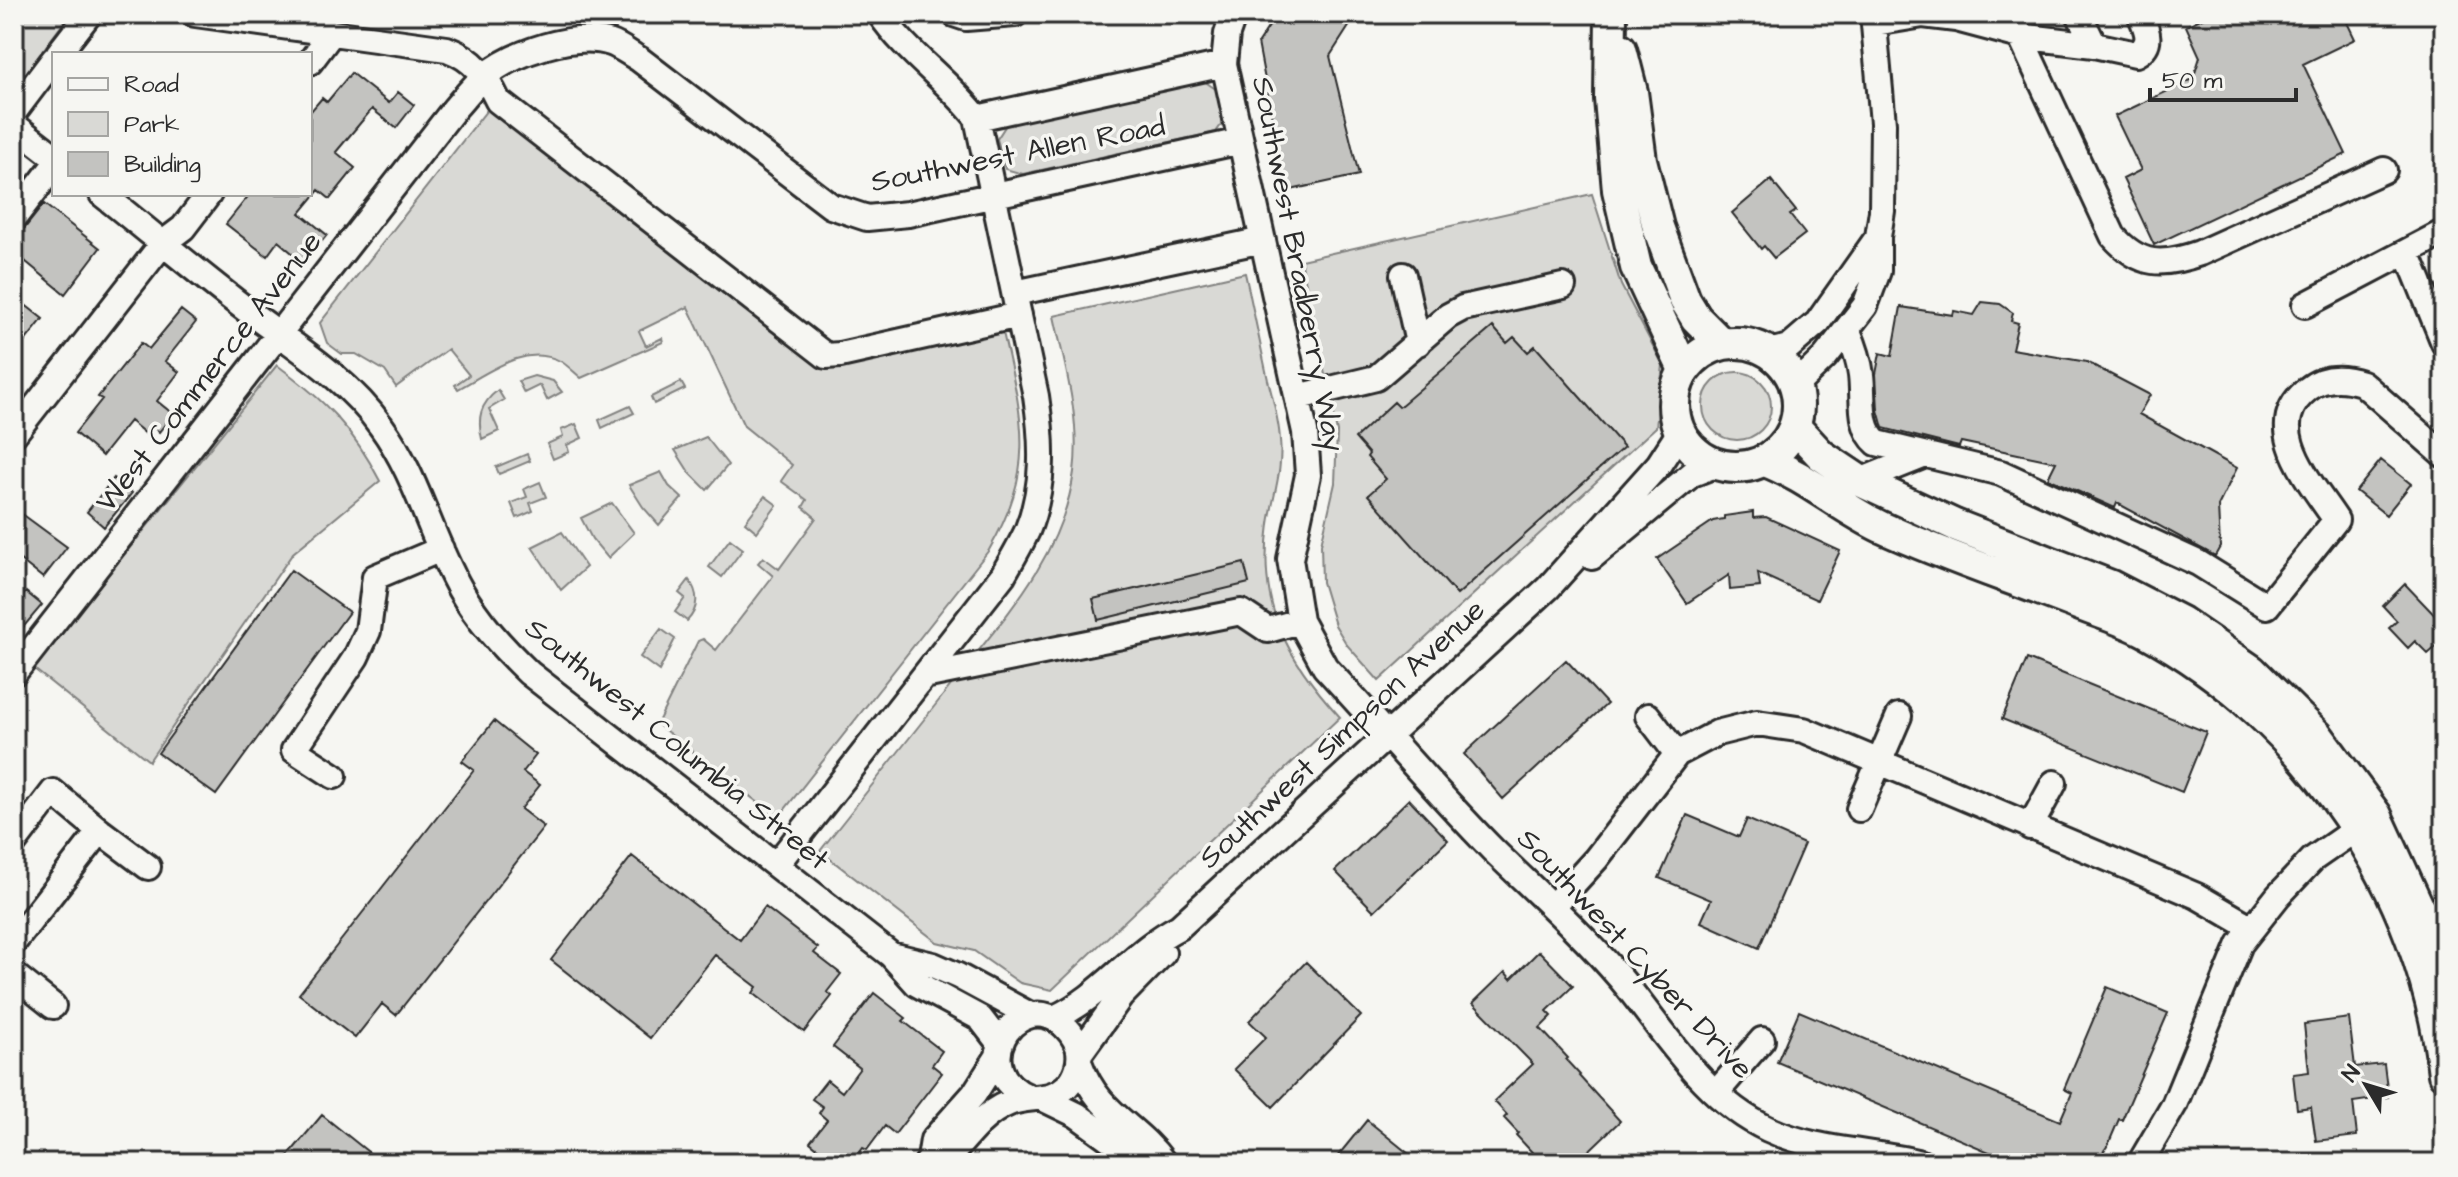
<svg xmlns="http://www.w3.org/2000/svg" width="2458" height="1177" viewBox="0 0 2458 1177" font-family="'Architects Daughter',sans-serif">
<rect width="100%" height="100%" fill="#f6f6f2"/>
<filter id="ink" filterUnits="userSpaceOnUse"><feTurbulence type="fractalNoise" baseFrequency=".0125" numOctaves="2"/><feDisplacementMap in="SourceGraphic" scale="16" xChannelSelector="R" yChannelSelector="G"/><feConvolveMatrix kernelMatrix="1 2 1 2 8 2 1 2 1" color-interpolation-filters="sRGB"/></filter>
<g filter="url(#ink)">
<path fill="#d9d9d5" stroke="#828280" stroke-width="2" d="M14,14H70L14,89Z
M1204,81L1217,90L1224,121L1216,132L1023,174L1005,169L997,139L1006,125Z
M487,110L497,114L817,364L1002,328C1022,417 1038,465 989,550L778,818L657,724L698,641L703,639L716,650L773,576L758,563L763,557L779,569L816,518L803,507L807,500L781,481L792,465L744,426L688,307L639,331L646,346L662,338L663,342L581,378C575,373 568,366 562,362C526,342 488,373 458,389L455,385L469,375L448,349L396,387L385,371L356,354H342L327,343L320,323Z
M1592,194L1621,285L1663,365L1656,427L1379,681L1347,645L1335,625L1322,582L1321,544L1335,483L1337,432L1301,260Z
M1245,273C1253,308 1260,344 1268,380C1273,400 1279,420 1280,440C1283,471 1273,495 1269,524C1257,606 1287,659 1340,717L1052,990L1020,983L974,951L937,942L820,851C863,797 905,743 948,689C1000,622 1062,559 1074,472C1081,419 1065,367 1054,316Z
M277,365C324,400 353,428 380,481L293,553L149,761L33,668Z
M1703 406a34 34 0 1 1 68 0a34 34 0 1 1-68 0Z
M534,376L553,381L562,392L547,400L540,385L524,393L518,381Z
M681,382L685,389L654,404L651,397Z
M498,390L504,400L489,409L499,431L482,439C477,418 480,404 498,390Z
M630,406L634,413L602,428L599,420Z
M576,424L582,438L567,445L569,452L553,459L547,444L563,437L561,430Z
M706,437L728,465L707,490L689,472L675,450Z
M527,454L530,461L499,474L496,467Z
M661,472L669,486L682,498L659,525L643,507L629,485Z
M540,482L546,497L530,503L533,511L517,518L511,503L527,497L524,489Z
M765,496L777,505L757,532L745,522Z
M612,503L634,533L608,558L592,539L581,518Z
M562,532L586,567L561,590L532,547Z
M730,539L743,549L722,577L709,567Z
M689,580C699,593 699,609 687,621L675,612L685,598L679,593Z
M661,629L675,639L659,671L640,657Z"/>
<path fill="#c3c3c0" stroke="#2b2b2b" stroke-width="2" d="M1277,14H1357L1330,56L1359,175L1286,191L1258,43Z
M2210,14H2343L2355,39L2303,64L2346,154L2154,245L2123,179L2141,170L2115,116L2193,79L2200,57L2186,26Z
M351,73L389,103L398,92L414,105L396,128L372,109L336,152L355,168L330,199L319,190L300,213L327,235L304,263L278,241L267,256L226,224L250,194H310V112L322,98L327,102Z
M1771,180L1796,211L1790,215L1805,234L1774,258L1764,246L1761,249L1732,213Z
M44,204L100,248L65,294L14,252V233L25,228Z
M14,296L43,319L14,355Z
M1982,302L2000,304L2013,313L2011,321L2018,323L2012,349L2087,362L2150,395L2139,414L2237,468L2218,506L2220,547L2215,556L2117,503L2115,508L2048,478L2056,462L1961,442L1959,447L1883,428L1878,410L1876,374L1880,353L1892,356L1901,307L1953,315L1954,311L1974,315Z
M181,310L196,322L165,361L179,372L157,401L173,414L159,432L152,426L146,434L130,421L102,456L75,433L102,399L98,397L141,343L149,349Z
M1493,327L1507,343L1514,337L1528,352L1535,346L1624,447L1457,595L1368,495L1386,479L1367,457L1369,454L1355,438L1394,402L1399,407Z
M2381,460L2411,484L2386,515L2356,491Z
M114,478L132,493L104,527L87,512Z
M14,508L67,547L43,578L14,555Z
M1753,512V518L1766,517L1840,551L1817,600L1758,573L1760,587L1730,590L1729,575L1687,603L1657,559L1713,521L1724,519V516Z
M1244,563L1249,583L1098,620L1093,599Z
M291,570L349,612L216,795L158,753Z
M2405,584L2444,625V640L2428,654L2415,641L2408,648L2389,628L2397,621L2383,606Z
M26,592L42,605L14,638V607Z
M2027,659L2206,732L2182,792L2002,719Z
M1566,660L1607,704L1503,799L1464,754Z
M494,721L536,755L523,772L540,785L521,809L544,827L396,1015L382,1004L355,1038L299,994L474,770L462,761Z
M1409,799L1448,840L1374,911L1335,871Z
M1687,815L1739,837L1747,819L1804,844L1759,948L1701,922L1711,900L1659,878Z
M632,856L740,940L765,907L818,948L814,953L841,974L827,992L832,996L804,1032L753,993L757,987L715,955L650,1038L551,960Z
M1539,951L1573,986L1547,1011L1552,1016L1540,1028L1568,1058L1566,1060L1580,1075L1579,1076L1620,1121L1576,1163H1542L1516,1135L1518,1133L1504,1118L1507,1115L1494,1101L1533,1064L1473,1003L1505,972L1511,979Z
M1306,962L1361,1016L1273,1107L1234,1069L1266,1037L1249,1021Z
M2107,987L2168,1013L2122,1120L2119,1119L2108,1145L2095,1163H2015L1777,1062L1799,1011L2060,1121L2072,1093L2064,1089Z
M874,993L906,1018L903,1021L942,1051L932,1065L942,1073L895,1134L885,1126L867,1150L863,1148L852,1163L840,1155L835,1162L810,1142L827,1120L819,1113L823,1107L812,1099L827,1080L842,1092L860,1068L833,1047Z
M2349,1018L2355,1067L2384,1064L2388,1097L2353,1102L2357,1136L2316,1141L2311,1107L2297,1109L2293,1074L2309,1072L2304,1024Z
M322,1115L382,1163H282Z
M1367,1120L1420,1163H1332Z"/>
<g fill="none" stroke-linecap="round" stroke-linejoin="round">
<defs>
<path id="minor" d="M195,14L447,49C474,59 486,76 498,101L826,356L840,355L1019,315
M954,14L966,18L1015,14
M1234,14L1227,34L1224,64L1305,432L1308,475L1290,559L1300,621L1325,667C1381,727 1435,791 1493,850C1536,892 1581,932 1621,979C1665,1032 1703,1099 1768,1129C1817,1152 1870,1150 1921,1163
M2011,14L2020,36L2094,45L2136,54C2154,44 2147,30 2140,14
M2079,14L2094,45
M1875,23L1923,15L1956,19L2020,36L2113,236C2140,267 2163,266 2200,253L2384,170
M58,54L89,14
M310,62L331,34
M14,112L54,59
M977,118L1224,64
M14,125L54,156
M102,194C151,233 198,273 248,311C294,346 347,378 381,426C417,475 430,536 460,589C478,621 502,647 529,673L891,955L917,984L980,1018L1000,1044
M14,218L54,166
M2407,252L2444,343
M1403,275L1418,343
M1015,293L1263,240
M2305,305L2444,232
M1848,331C1854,345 1859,359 1861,375C1864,398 1858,427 1877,443L2001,473L2198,563L2267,606L2336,520C2312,483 2259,427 2308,389C2324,376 2343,377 2362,383L2444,455
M1769,352L1789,347L1818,322L1878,237
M1796,385L1825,357L1865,306L1878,271V237L1882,211L1883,123L1873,14
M1298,397L1376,378L1448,316L1463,308L1563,286
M14,434L163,243L183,228L209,194
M1860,481L1925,455
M1592,557L1680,484L1692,474L1715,465
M14,673L455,108C464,98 474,85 485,76C513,53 575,31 611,43C620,46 630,54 639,59L831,206L867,218L908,214L1241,141
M924,676L1241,612L1268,630L1300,621
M1648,716L1677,754
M334,776L294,750L356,657L368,631L375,577L441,549
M1859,809L1899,716
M2030,827L2054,783
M14,843L53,792L100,831
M776,865L1003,575C1011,561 1020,546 1027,531C1045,487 1043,442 1036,396L977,118C948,80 907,54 880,14
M1553,906L1596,859L1677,754L1717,733L1757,723L1804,730L2197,896L2252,928
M14,942L100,831L148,867
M891,955L933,965L958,976L1030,1015
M14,975L53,1006
M1054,1018C1102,997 1132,951 1179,927L1548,588L1659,464L1679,433
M1080,1053L1121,996L1163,953
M1079,1062C1098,1115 1135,1123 1164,1163
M1716,1093L1762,1040
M1042,1098L1077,1115L1143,1163
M930,1159L933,1140L974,1094L997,1058
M927,1163L930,1159L950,1156C967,1136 984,1113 1009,1103C1029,1095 1051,1102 1067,1086C1077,1076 1082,1060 1078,1046C1074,1036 1069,1029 1060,1022C1013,990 966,1071 1029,1097
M2140,1163L2174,1105L2240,944L2278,896L2313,859L2369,820"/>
<path id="major" d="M1611,14L1610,99L1618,190L1636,267L1684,370
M1621,49L1632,92L1641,160L1658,227L1685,300L1696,318L1722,344
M1674 405a62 62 0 1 1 124 0a62 62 0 1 1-124 0Z
M1795,427L1821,455L1860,481L1955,525L2111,586L2181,622L2251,670L2317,735L2376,815L2444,963
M1765,461C1807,477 1841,508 1881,527C1944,556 2012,578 2078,604C2100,613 2124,620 2145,631C2308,719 2423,889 2444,1074"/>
</defs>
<use href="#minor" stroke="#2b2b2b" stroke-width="30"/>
<use href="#major" stroke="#2b2b2b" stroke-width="36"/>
<use href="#minor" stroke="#f6f6f2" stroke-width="24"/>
<use href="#major" stroke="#f6f6f2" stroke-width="30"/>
</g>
</g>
<g text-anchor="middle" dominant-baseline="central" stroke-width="7" stroke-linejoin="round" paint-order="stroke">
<g font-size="30" fill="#2b2b2b" stroke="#f6f6f2">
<text transform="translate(1018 154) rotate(-11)">Southwest Allen Road</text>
<text transform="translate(1298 264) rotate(79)">Southwest Bradberry Way</text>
<text transform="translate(209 372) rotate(-52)">West Commerce Avenue</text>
<text transform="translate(1342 734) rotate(-43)">Southwest Simpson Avenue</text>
<text transform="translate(677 744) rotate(39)">Southwest Columbia Street</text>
<text transform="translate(1635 954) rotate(47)">Southwest Cyber Drive</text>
</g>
</g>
<rect width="2458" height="1177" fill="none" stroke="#f6f6f2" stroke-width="48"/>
<rect x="24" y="24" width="2410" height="1129" fill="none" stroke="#2b2b2b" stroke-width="3" filter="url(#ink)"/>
<rect x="52" y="52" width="260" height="144" fill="#f6f6f2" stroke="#a5a5a2" stroke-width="2"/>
<rect x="68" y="78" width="40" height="12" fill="#f6f6f2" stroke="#a5a5a2" stroke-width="2"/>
<text x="124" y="92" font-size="24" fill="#2b2b2b">Road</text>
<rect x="68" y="112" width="40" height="24" fill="#d9d9d5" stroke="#a5a5a2" stroke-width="2"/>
<text x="124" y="132" font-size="24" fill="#2b2b2b">Park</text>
<rect x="68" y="152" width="40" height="24" fill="#c3c3c0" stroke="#a5a5a2" stroke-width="2"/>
<text x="124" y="172" font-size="24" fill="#2b2b2b">Building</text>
<g transform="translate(2366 1085) rotate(308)" stroke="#f6f6f2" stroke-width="6" paint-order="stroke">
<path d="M0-6L14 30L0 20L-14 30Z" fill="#2b2b2b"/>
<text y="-12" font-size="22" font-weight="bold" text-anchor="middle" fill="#2b2b2b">N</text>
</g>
<path d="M2150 88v12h146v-12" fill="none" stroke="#2b2b2b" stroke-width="4"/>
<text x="2162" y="88" font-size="24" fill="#2b2b2b" stroke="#f6f6f2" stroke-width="6" paint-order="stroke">50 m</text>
</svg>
